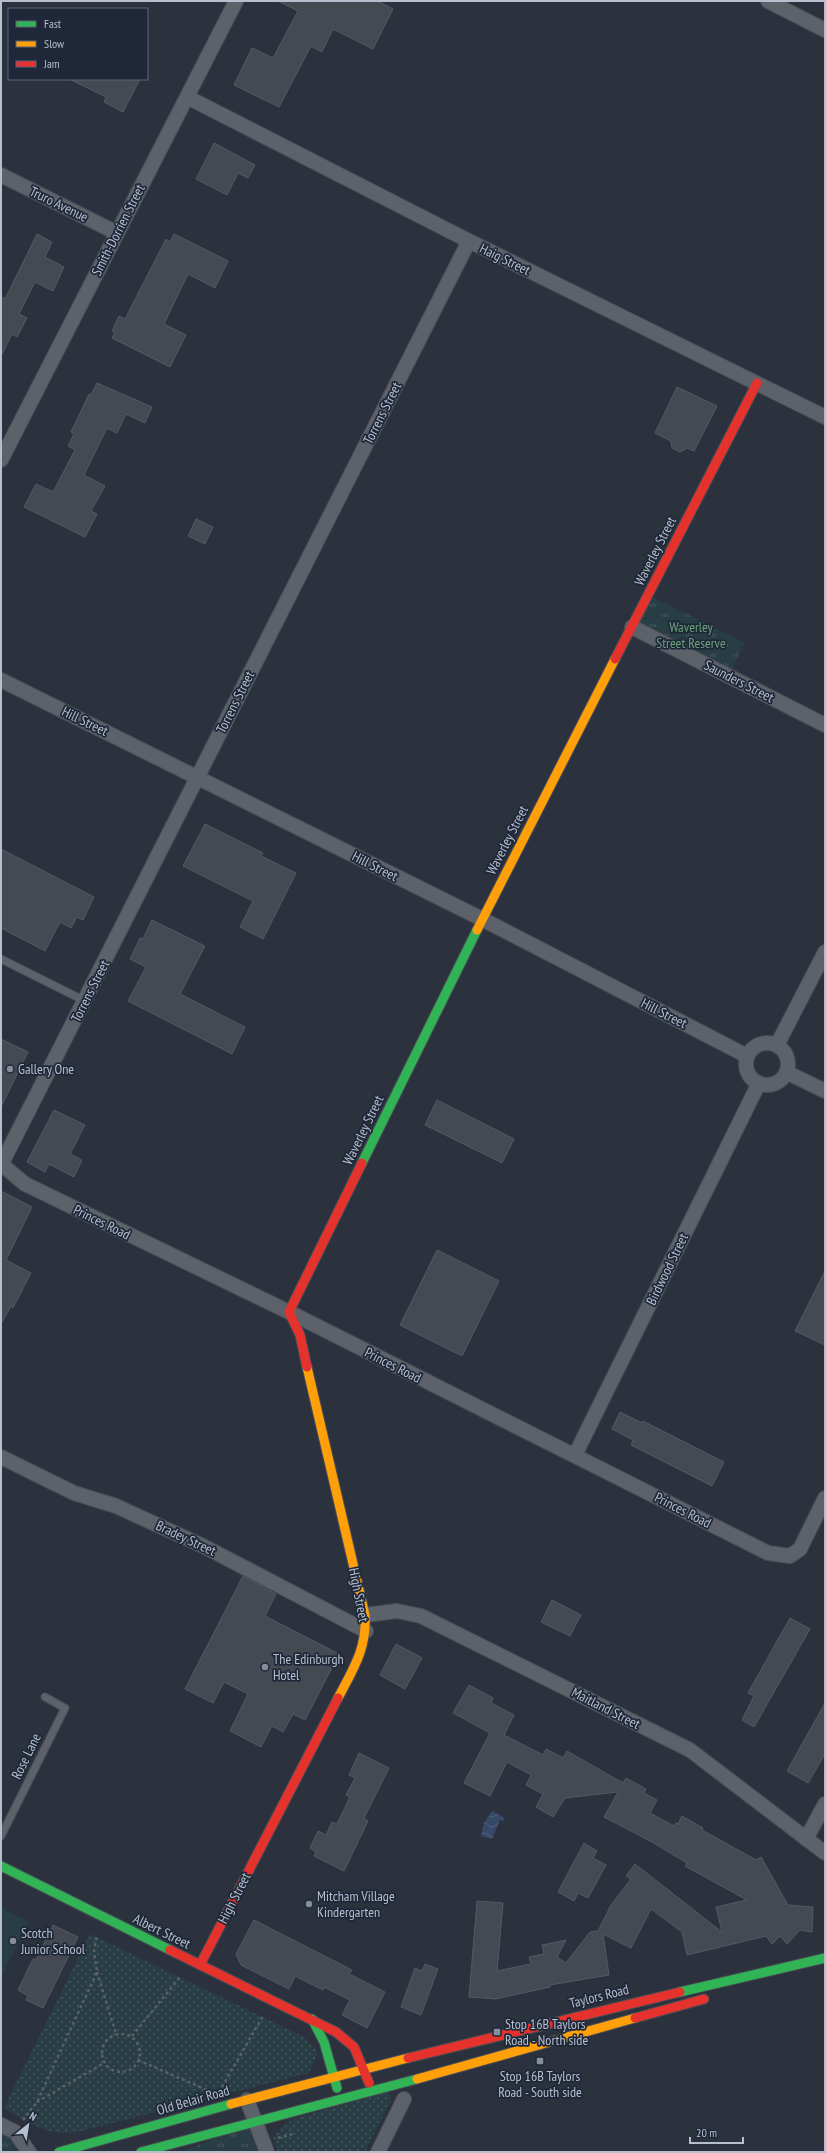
<svg xmlns="http://www.w3.org/2000/svg" width="826" height="2153" viewBox="0 0 826 2153" font-family="'PT Sans Narrow',sans-serif">
<defs>
<pattern id="grass-dots" width="8" height="8" patternUnits="userSpaceOnUse"><rect width="8" height="8" fill="#283e44"/><path d="M2 2h.1M6 6h.1" fill="none" stroke="#45585e" stroke-width="1.8" stroke-linecap="round"/></pattern>
<pattern id="park-tufts" width="24" height="20" patternUnits="userSpaceOnUse"><rect width="24" height="20" fill="#283e44"/><path d="M3 7l-1-3M5 7V3M7 7l1-3M15 17l-1-3M17 17v-4M19 17l1-3" fill="none" stroke="#45585e"/></pattern>
<pattern id="water-waves" width="16" height="10" patternUnits="userSpaceOnUse"><rect width="16" height="10" fill="#364969"/><path d="M0 5q4-4 8 0t8 0" fill="none" stroke="#51617d"/></pattern>
</defs>
<rect width="100%" height="100%" fill="#2c323d"/>
<path fill="url(#grass-dots)" d="M90,1934L304,2037L318,2052L309,2073L73,2133C45,2135 27,2121 4,2108Z
M388,2092L391,2099L365,2152H278L273,2138L283,2126L293,2119Z"/>
<path fill="url(#park-tufts)" d="M651,596L745,643L730,674L636,627Z
M255,2122L267,2152H182Z
M1,2125L29,2152H1Z"/>
<path fill="#283e44" d="M1,1907L29,1922L1,1976Z"/>
<path fill="url(#water-waves)" d="M492,1811L505,1818L503,1821L500,1820L492,1839L481,1836L484,1823Z"/>
<path fill="#444952" stroke="#545a64" d="M278,1H378L393,9L373,49L333,29L322,52L311,46L279,107L234,85L252,48L273,58L298,11Z
M69,79H140L123,112L104,102L106,97Z
M214,143L255,165L248,178L238,173L227,195L196,179Z
M37,234L52,242L45,257L64,267L53,291L35,282L19,314L27,318L17,337L12,334L1,356V297L5,299Z
M174,234L228,261L215,288L188,274L164,324L186,335L170,367L112,338L115,332L112,331L119,316L125,319L166,239L170,242Z
M97,383L152,407L145,423L126,414L117,433L107,428L84,475L105,486L91,511L97,514L85,537L24,507L36,484L53,492L75,450L68,446L74,434L71,432L89,394L91,395Z
M677,387L717,406L694,451L687,448L680,452L672,448L671,441L655,433Z
M196,519L213,527L205,544L188,536Z
M205,824L263,853L261,856L296,873L263,939L240,927L253,901L183,866Z
M1,849L94,897L83,920L77,917L71,928L60,922L45,951L1,928Z
M152,920L205,946L180,994L245,1027L232,1054L128,1001L146,967L130,959L140,938L143,939Z
M1,1039L28,1052L1,1107Z
M437,1100L514,1139L502,1163L425,1125Z
M54,1110L85,1125L70,1154L82,1160L74,1177L49,1164L45,1172L27,1162Z
M1,1191L32,1207L6,1260L31,1273L13,1308L11,1306L1,1324Z
M437,1250L499,1281L462,1356L400,1325Z
M825,1271V1345L795,1331Z
M620,1412L642,1423L643,1421L724,1462L712,1486L631,1445L633,1440L612,1429Z
M243,1576L276,1594L265,1616L339,1654L305,1720L293,1714L283,1732L272,1726L261,1747L230,1731L248,1694L224,1682L213,1703L185,1689Z
M552,1600L581,1615L570,1636L541,1622Z
M790,1618L810,1629L754,1727L742,1720L754,1696L748,1693Z
M396,1644L422,1658L405,1689L380,1675Z
M469,1685L493,1698L491,1703L514,1715L504,1735L543,1755L546,1749L563,1758L567,1751L623,1783L626,1778L646,1789L644,1793L657,1800L650,1813L674,1826L676,1823L678,1824L682,1816L703,1828L702,1830L756,1860L761,1857L788,1905L813,1907L812,1932L800,1930L787,1944L780,1936L772,1944L766,1936L687,1955L682,1932L651,1909L631,1948L603,1934L609,1975L550,1985V1987L496,1999L469,1997L477,1901L503,1903L497,1971L531,1964L529,1957L544,1954L542,1945L566,1940L557,1957L566,1963L590,1932L598,1931L611,1905L631,1879L626,1876L635,1864L722,1932L716,1907L747,1900L685,1866L687,1863L652,1842L604,1817L618,1792L565,1798L553,1817L536,1807L543,1794L526,1785L531,1775L507,1762L490,1796L464,1783L490,1733L453,1713Z
M825,1703V1754L808,1783L787,1771Z
M359,1753L389,1768L364,1818L368,1821L344,1871L314,1856L316,1852L310,1848L318,1831L326,1835L332,1822L337,1824L350,1797L346,1795L355,1778L349,1775Z
M584,1843L597,1851L593,1858L606,1865L588,1898L578,1893L574,1901L558,1892Z
M254,1920L352,1970L349,1974L385,1992L367,2028L342,2015L350,2000L324,1987L323,1990L295,1976L289,1989L241,1965L236,1954Z
M53,1925L78,1937L43,2008L26,2000L28,1996L18,1990L33,1959L36,1960Z
M425,1964L438,1969L421,2015L401,2007L415,1968L422,1971Z"/>
<g fill="none" stroke-linecap="round" stroke-linejoin="round">
<defs>
<path id="lane" d="M1,959L85,1001
M1,1836L65,1708L45,1697"/>
<path id="street" d="M768,1L825,30
M187,97L469,241L825,417
M1,175L117,233
M1,460L236,1
M632,627L825,725
M1,680L482,919L747,1056
M746 1064a21 21 0 1 1 42 0a21 21 0 1 1-42 0Z
M777,1045L825,952
M786,1072L825,1091
M2,1163L469,241
M1,1164L25,1184L289,1312L768,1553L790,1556L800,1549L825,1498
M575,1455L759,1083
M1,1457L74,1493L116,1506L203,1546L366,1631
M365,1615L397,1611L421,1616L690,1750L825,1853
M806,1839L825,1804
M247,2100L267,2152
M1,2125L15,2132L29,2152
M378,2152L404,2099"/>
<path id="fast" d="M362,1163L477,930
M1,1866L170,1950
M680,1992L825,1958
M312,2019L324,2042L337,2088
M59,2152L231,2104
M141,2152L417,2079"/>
<path id="slow" d="M477,930L615,659
M307,1367L365,1615C367,1649 353,1669 338,1698
M417,2079L635,2018
M231,2104L408,2058"/>
<path id="jam" d="M615,659L757,383
M307,1367L300,1335L289,1312L362,1163
M170,1950L336,2032L354,2047L369,2083
M200,1965L338,1698
M635,2018L704,1999
M408,2058L680,1992"/>
</defs>
<use href="#lane" stroke="#494d55" stroke-width="9"/>
<use href="#street" stroke="#494d55" stroke-width="16"/>
<use href="#fast" stroke="#494d55" stroke-width="11"/>
<use href="#slow" stroke="#494d55" stroke-width="11"/>
<use href="#jam" stroke="#494d55" stroke-width="11"/>
<path stroke="#5a6067" stroke-width="2.5" stroke-dasharray="3 3" stroke-linecap="butt" d="M97,1972L116,2034
M102 2053a19 19 0 1 1 38 0a19 19 0 1 1-38 0Z
M132,2036L181,1976
M138,2060L209,2091
M222,2087L263,2016
M37,2102L104,2063
M23,2120L37,2102L97,1972L94,1951L97,1935
M278,2138L293,2134"/>
<use href="#lane" stroke="#5d616a" stroke-width="7"/>
<use href="#street" stroke="#5d616a" stroke-width="14"/>
<use href="#fast" stroke="#30b455" stroke-width="9"/>
<use href="#slow" stroke="#ff9f0a" stroke-width="9"/>
<use href="#jam" stroke="#e5322d" stroke-width="9"/>
</g>
<g fill="#868d9b" stroke="#1e2839" stroke-width="1.5">
<circle cx="10" cy="1069" r="4"/>
<circle cx="265" cy="1667" r="4"/>
<circle cx="309" cy="1904" r="4"/>
<circle cx="13" cy="1941" r="4"/>
<rect x="493" y="2028" width="8" height="8" rx="2"/>
<rect x="536" y="2057" width="8" height="8" rx="2"/>
</g>
<g text-anchor="middle" dominant-baseline="central" stroke-width="3.5" stroke-linejoin="round" paint-order="stroke">
<g font-size="14" fill="#b7becd" stroke="#1e2839">
<text transform="translate(59 204) rotate(26)">Truro Avenue</text>
<text transform="translate(118 230) rotate(-63)">Smith-Dorrien Street</text>
<text transform="translate(505 259) rotate(26)">Haig Street</text>
<text transform="translate(382 413) rotate(-63)">Torrens Street</text>
<text transform="translate(655 551) rotate(-63)">Waverley Street</text>
<text transform="translate(739 681) rotate(27)">Saunders Street</text>
<text transform="translate(235 702) rotate(-63)">Torrens Street</text>
<text transform="translate(85 721) rotate(26)">Hill Street</text>
<text transform="translate(507 840) rotate(-63)">Waverley Street</text>
<text transform="translate(375 866) rotate(27)">Hill Street</text>
<text transform="translate(90 991) rotate(-63)">Torrens Street</text>
<text transform="translate(664 1013) rotate(27)">Hill Street</text>
<text transform="translate(363 1130) rotate(-64)">Waverley Street</text>
<text transform="translate(102 1222) rotate(26)">Princes Road</text>
<text transform="translate(667 1269) rotate(-64)">Birdwood Street</text>
<text transform="translate(393 1365) rotate(27)">Princes Road</text>
<text transform="translate(683 1510) rotate(27)">Princes Road</text>
<text transform="translate(186 1538) rotate(25)">Bradey Street</text>
<text transform="translate(359 1595) rotate(79)">High Street</text>
<text transform="translate(606 1708) rotate(27)">Maitland Street</text>
<text transform="translate(26 1756) rotate(-64)">Rose Lane</text>
<text transform="translate(234 1898) rotate(-63)">High Street</text>
<text transform="translate(162 1931) rotate(26)">Albert Street</text>
<text transform="translate(599 1996) rotate(-14)">Taylors Road</text>
<text transform="translate(193 2100) rotate(-16)">Old Belair Road</text>
</g>
<g font-size="14" fill="#6ca07a" stroke="#1e2839">
<text x="691" y="627">Waverley<tspan x="691" dy="16">Street Reserve</tspan></text>
</g>
<g font-size="14" fill="#b7becd" stroke="#1e2839" text-anchor="start">
<text x="18" y="1069">Gallery One</text>
<text x="273" y="1659">The Edinburgh<tspan x="273" dy="16">Hotel</tspan></text>
<text x="317" y="1896">Mitcham Village<tspan x="317" dy="16">Kindergarten</tspan></text>
<text x="21" y="1933">Scotch<tspan x="21" dy="16">Junior School</tspan></text>
<text x="505" y="2024">Stop 16B Taylors<tspan x="505" dy="16">Road - North side</tspan></text>
<text x="540" y="2076" text-anchor="middle">Stop 16B Taylors<tspan x="540" dy="16">Road - South side</tspan></text>
</g>
</g>
<rect width="826" height="2153" fill="none" stroke="#b7becd" stroke-width="4"/>
<rect x="8" y="8" width="140" height="72" fill="#1e2839" stroke="#5b6474"/>
<rect x="16" y="21" width="20" height="6" fill="#30b455" stroke="#5b6474"/>
<text x="44" y="28" font-size="12" fill="#b7becd">Fast</text>
<rect x="16" y="41" width="20" height="6" fill="#ff9f0a" stroke="#5b6474"/>
<text x="44" y="48" font-size="12" fill="#b7becd">Slow</text>
<rect x="16" y="61" width="20" height="6" fill="#e5322d" stroke="#5b6474"/>
<text x="44" y="68" font-size="12" fill="#b7becd">Jam</text>
<g transform="translate(28 2125) rotate(30)" stroke="#1e2839" stroke-width="3" paint-order="stroke">
<path d="M0-3L7 15L0 10L-7 15Z" fill="#b7becd"/>
<text y="-6" font-size="11" font-weight="bold" text-anchor="middle" fill="#b7becd">N</text>
</g>
<path d="M690 2137v6h53v-6" fill="none" stroke="#b7becd" stroke-width="2"/>
<text x="696" y="2137" font-size="12" fill="#b7becd" stroke="#1e2839" stroke-width="3" paint-order="stroke">20 m</text>
</svg>
